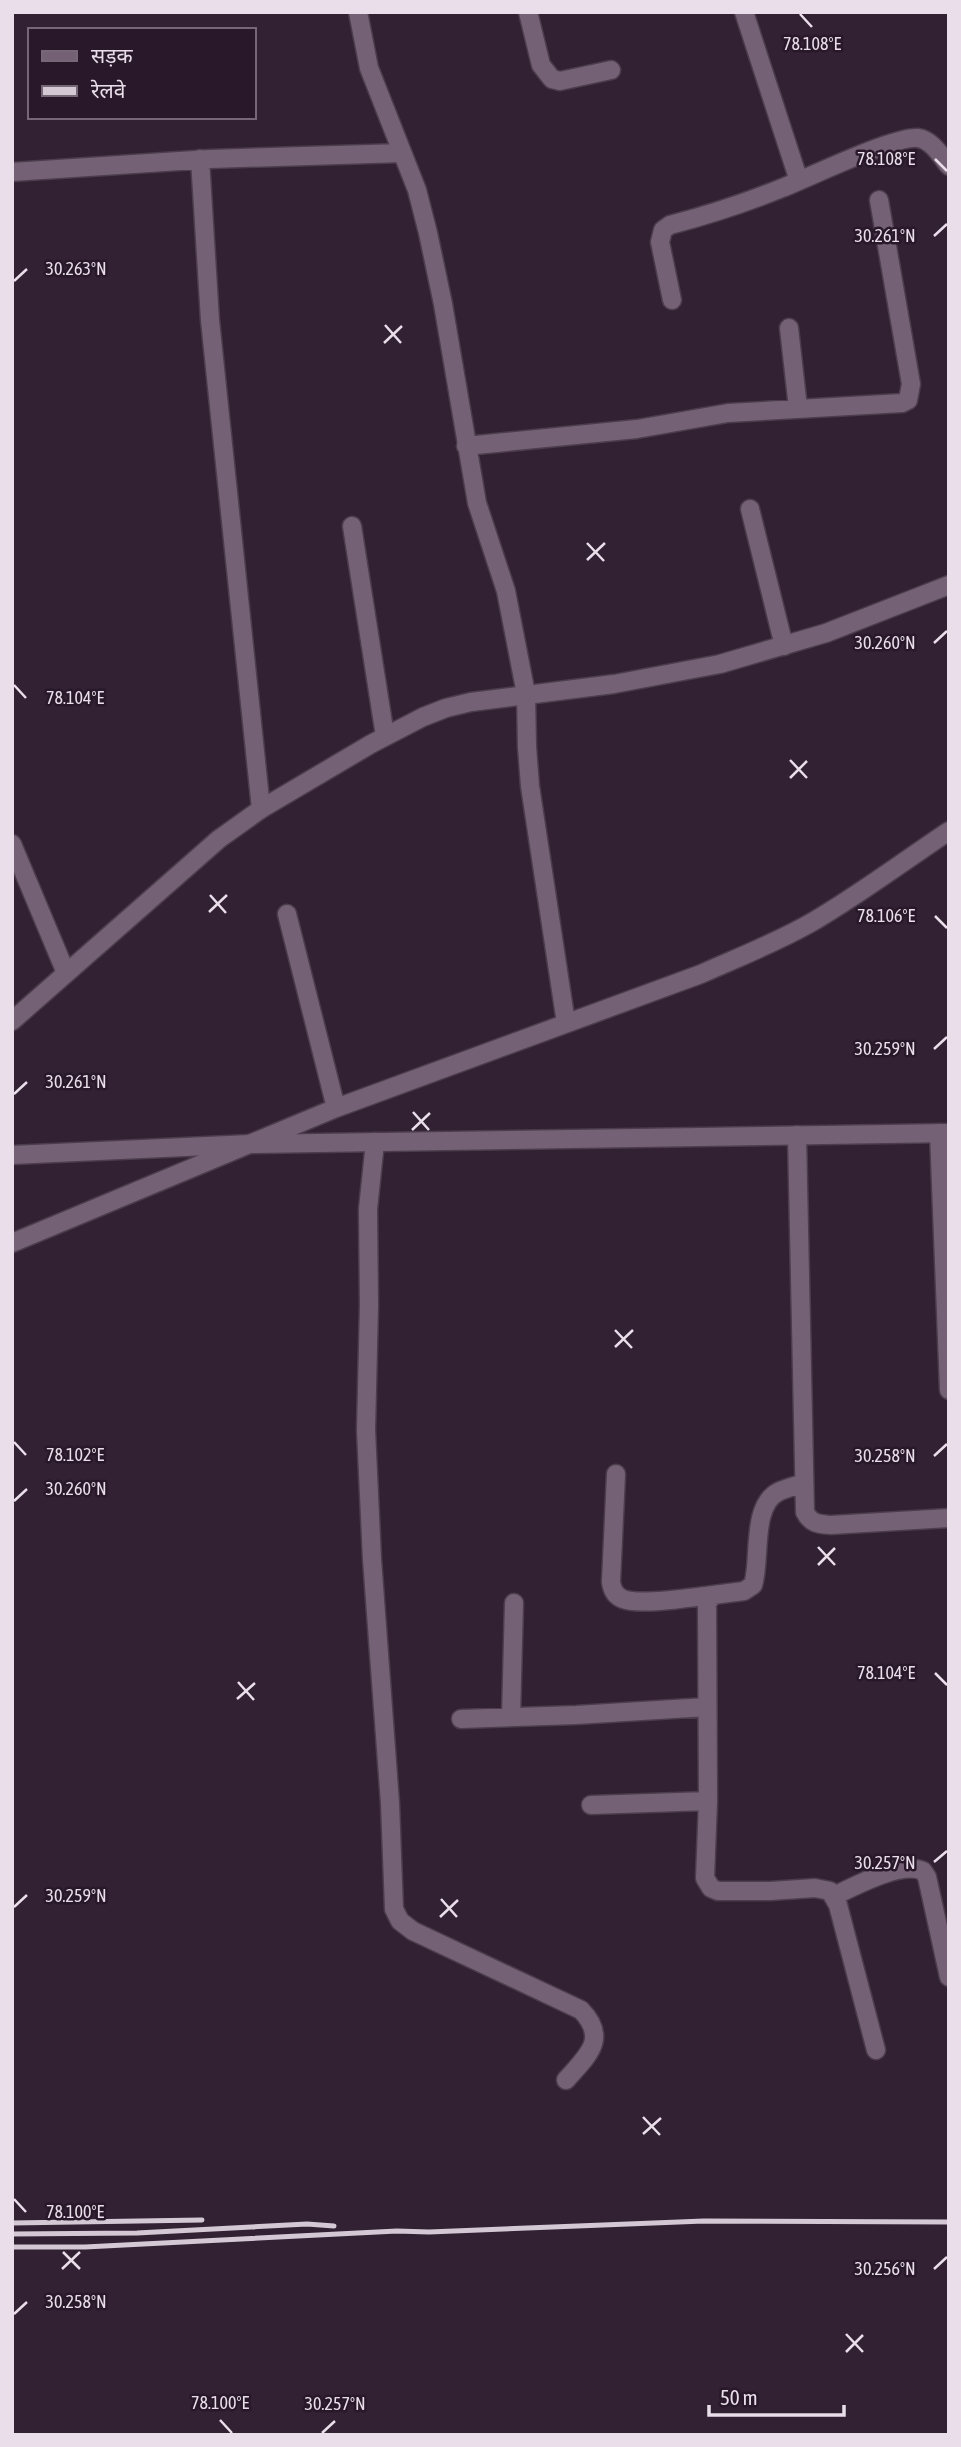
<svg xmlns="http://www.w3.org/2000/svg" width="961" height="2447" viewBox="0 0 961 2447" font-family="'Asap Condensed','Noto Sans Devanagari',sans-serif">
<rect width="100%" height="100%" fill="#322133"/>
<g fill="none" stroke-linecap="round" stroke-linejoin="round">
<defs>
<path id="street" d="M358,12L369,68L417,190L428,233L443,304L477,503L506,591L526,694L527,747L530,786L566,1023
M528,12L541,65L552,79L560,81L611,70
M744,12L799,181
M200,159L210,320L261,809
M12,172L210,159L402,153
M672,300L660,242L663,230L670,225C708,215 745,203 782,188C808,178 896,135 918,138C932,140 941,156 949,166
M789,328L798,408
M466,446L637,429L728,413L902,403L908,400L911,384L879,200
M750,509L784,646
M352,526L385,736
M12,844L66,973
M287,914L336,1108
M939,1133L949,1390
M797,1135L805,1512C811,1524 819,1524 831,1525L949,1518
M375,1142L368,1209L369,1305L366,1430L372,1559L390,1803L394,1909L400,1921L413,1931L581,2010C609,2039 587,2056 566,2080
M12,1243L336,1108L701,974C739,957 778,942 814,921C860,894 904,861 949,831
M616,1474L611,1582C612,1589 615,1596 623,1599C640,1606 693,1597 713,1595
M804,1483C796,1486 786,1488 778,1492C751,1506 761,1560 753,1585L744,1591L713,1595L707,1603L708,1801L705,1878L711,1888L718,1891H770L815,1888L830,1891L838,1905L876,2050
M511,1717L514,1603
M461,1719L576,1715L707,1707
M591,1805L708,1801
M834,1896C855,1886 901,1861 923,1871L927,1877L949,1977"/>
<path id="secondary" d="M12,1021L219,839L261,809L371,744L423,717L446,708L471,702L614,684L720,664L826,633L949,585
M12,1155L250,1144L949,1133"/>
</defs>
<use href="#street" stroke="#4b3d4c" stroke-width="21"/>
<use href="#secondary" stroke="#4b3d4c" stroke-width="21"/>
<use href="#street" stroke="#756175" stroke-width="18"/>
<use href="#secondary" stroke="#756175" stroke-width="18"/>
<path stroke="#d4c8d4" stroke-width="5" d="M12,2223L202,2220
M12,2234L137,2233L307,2224L334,2226
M12,2247H85L397,2231L429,2232L704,2221L949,2222"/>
</g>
<path fill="none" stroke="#e9dee9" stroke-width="2.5" d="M800,14L812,27M935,159L947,171M934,236L947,224M14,281L27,269M385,325L401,343M384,343L402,326M587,543L604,561M587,560L605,543M934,643L947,631M14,685L26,698M790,760L807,778M790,778L807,761M210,895L226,913M209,912L227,895M935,916L947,928M934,1049L947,1037M14,1094L27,1082M413,1112L429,1130M412,1130L430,1113M615,1330L632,1348M615,1347L633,1330M14,1442L26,1455M934,1456L947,1444M14,1501L27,1489M818,1547L835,1565M818,1565L835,1548M935,1673L947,1685M238,1682L254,1700M237,1699L255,1683M934,1862L947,1851M441,1899L457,1917M14,1907L27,1895M440,1917L458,1900M643,2117L660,2135M643,2134L661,2118M14,2199L26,2212M63,2252L80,2269M62,2269L80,2252M934,2269L947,2257M14,2314L27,2302M846,2334L863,2352M846,2352L863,2335M220,2420L232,2433M322,2433L335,2421"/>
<g font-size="18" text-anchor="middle" fill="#e9dee9" stroke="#281829" stroke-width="5" stroke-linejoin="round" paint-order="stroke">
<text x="812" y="50">78.108°E</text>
<text x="886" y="165">78.108°E</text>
<text x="885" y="242">30.261°N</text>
<text x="76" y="275">30.263°N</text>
<text x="885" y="649">30.260°N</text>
<text x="75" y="704">78.104°E</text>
<text x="886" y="922">78.106°E</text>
<text x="885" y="1055">30.259°N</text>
<text x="76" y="1088">30.261°N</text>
<text x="75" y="1461">78.102°E</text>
<text x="885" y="1462">30.258°N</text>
<text x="76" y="1495">30.260°N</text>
<text x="886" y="1679">78.104°E</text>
<text x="885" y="1869">30.257°N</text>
<text x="76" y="1902">30.259°N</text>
<text x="75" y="2218">78.100°E</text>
<text x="885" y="2275">30.256°N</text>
<text x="76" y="2308">30.258°N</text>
<text x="220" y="2409">78.100°E</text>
<text x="335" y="2410">30.257°N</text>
</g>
<rect width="961" height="2447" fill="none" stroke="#e9dee9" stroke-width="28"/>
<rect x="28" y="28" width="228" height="91" fill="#281829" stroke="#756776" stroke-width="2"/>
<rect x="42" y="51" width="35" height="10" fill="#756175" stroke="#756776" stroke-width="2"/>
<text x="91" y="63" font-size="21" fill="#e9dee9">सड़क</text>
<rect x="42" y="86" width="35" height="10" fill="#d4c8d4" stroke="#756776" stroke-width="2"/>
<text x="91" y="98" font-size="21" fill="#e9dee9">रेलवे</text>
<path d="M709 2405v10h135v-10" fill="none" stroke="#e9dee9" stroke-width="3.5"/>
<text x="720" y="2405" font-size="21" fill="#e9dee9" stroke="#281829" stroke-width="5" paint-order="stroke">50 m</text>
</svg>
